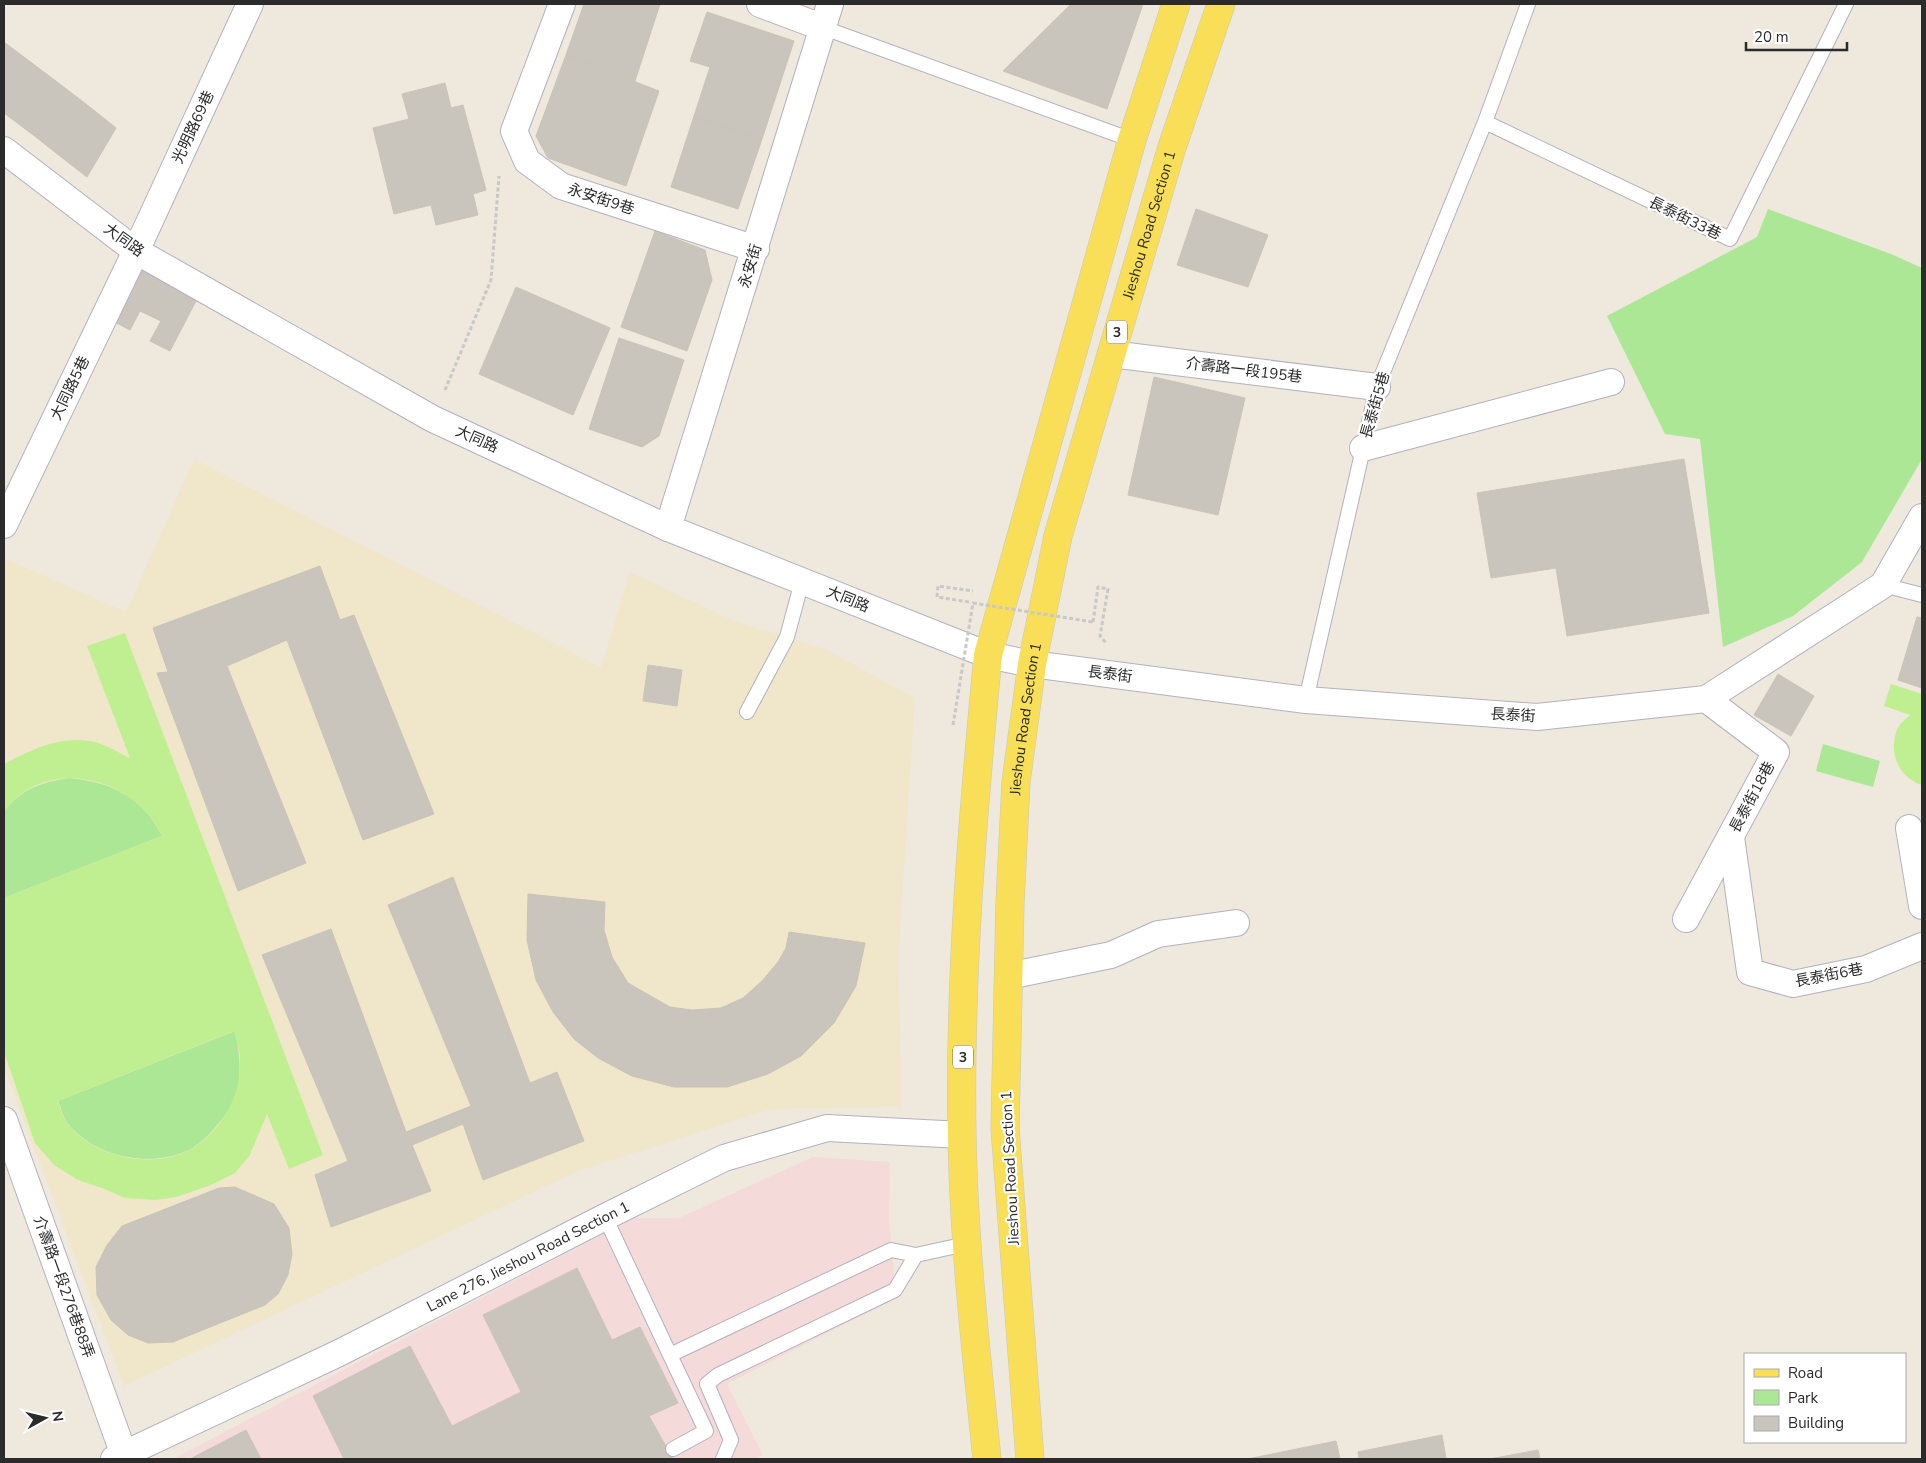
<svg xmlns="http://www.w3.org/2000/svg" width="1926" height="1463" viewBox="0 0 1926 1463" font-family="'Nunito Sans','Noto Sans TC',sans-serif">
<rect width="100%" height="100%" fill="#eee8dd"/>
<path fill="#f0e7cb" d="M194,459L601,667L630,572L732,620L825,649L915,698L898,961L902,1107L772,1109L578,1171L124,1386L4,1068V558L126,612Z"/>
<path fill="#f5dada" d="M813,1157L890,1162L889,1217L896,1298L727,1384L763,1455L754,1459H173L634,1218H679Z"/>
<path fill="#ace796" d="M1768,209L1891,254L1922,268V459L1862,562L1793,616L1723,647L1700,439L1665,434L1607,316L1757,237Z
M1823,744L1880,761L1873,787L1816,771Z
M69,778C111,782 143,797 162,836L4,898V811C21,789 42,782 69,778Z
M235,1031C240,1054 242,1076 235,1099C231,1108 224,1117 218,1124C210,1134 200,1144 189,1150C151,1168 97,1158 69,1125C64,1119 61,1108 58,1101Z"/>
<path fill="#c0ef91" fill-rule="evenodd" d="M125,633L323,1155L289,1169L267,1114L250,1155L235,1173L211,1185L176,1197L156,1200L125,1198L102,1188L78,1180L54,1165L35,1143L4,1052V898L162,836C135,776 46,755 4,811V764C30,750 59,736 90,741C104,743 117,752 130,758L87,646ZM234,1031C251,1075 231,1125 191,1149C154,1170 95,1158 69,1125C64,1119 60,1108 58,1101Z
M1891,684L1922,694V785C1899,778 1888,753 1897,730C1899,724 1905,720 1910,715L1884,706Z"/>
<path fill="#c9c4bc" stroke="#c9c4b6" d="M584,4H660L635,81L566,55Z
M1071,4H1143L1107,109L1003,71Z
M707,12L794,41L762,139L694,116L710,67L690,61Z
M4,42L65,88L32,134L4,113Z
M566,55L659,91L626,186L548,158L536,136Z
M445,83L451,108L463,105L486,190L473,194L478,215L436,225L431,205L394,214L373,128L409,119L402,94Z
M65,88L91,108L60,156L32,134Z
M91,108L116,128L87,177L60,156Z
M694,116L762,139L738,209L671,187Z
M1196,209L1268,235L1248,287L1177,265Z
M655,231L705,250L712,280L687,351L621,327Z
M138,265L197,299L170,351L150,341L161,321L140,311L130,330L111,320Z
M516,287L610,328L573,415L479,374Z
M619,338L684,360L659,436L642,447L589,429Z
M1154,377L1245,398L1218,515L1128,495Z
M1684,459L1709,613L1567,636L1556,568L1491,578L1477,493Z
M320,566L340,620L354,615L434,814L363,840L287,640L227,666L306,863L238,891L157,673L168,672L153,628Z
M1917,617L1922,618V688L1898,680Z
M648,665L682,670L677,706L643,701Z
M1778,674L1814,696L1791,736L1754,715Z
M453,877L530,1083L557,1072L584,1141L483,1180L463,1124L412,1145L431,1191L331,1227L315,1175L348,1161L262,955L331,929L406,1132L471,1106L388,905Z
M528,894L605,902L604,930L612,957L628,983L670,1007L692,1010L721,1008L743,998L762,981L778,962L786,948L789,932L865,943L856,986L834,1023L801,1056L768,1074L727,1087H674L632,1076L598,1058L574,1039L553,1012L536,980L527,940Z
M235,1187L274,1204L289,1228L292,1254L288,1275L278,1294L265,1305L173,1342L148,1343L128,1335L111,1320L97,1295L96,1267L107,1245L122,1226L219,1188Z
M577,1268L612,1340L640,1327L678,1403L649,1416L673,1459H344L313,1396L410,1346L452,1426L521,1392L483,1315Z
M246,1430L261,1459H190Z
M1442,1435L1446,1459H1359L1358,1452Z
M1336,1441L1340,1459H1248Z
M1538,1450L1540,1459H1490Z"/>
<g fill="none" stroke-linecap="round" stroke-linejoin="round">
<defs>
<path id="lane" d="M824,28L1132,140
M1485,122L1730,239L1846,4
M1883,585L1922,595
M1306,700L1377,387L1485,122L1528,4
M747,712L787,637L802,581
M605,1217L670,1355L891,1250L916,1255L966,1244
M670,1355L706,1431L673,1449
M723,1459L731,1440L707,1384L718,1375L895,1290L916,1255"/>
<g id="street">
<path d="M562,4L514,131L527,161L561,186L756,249"/>
<path d="M760,4L824,28"/>
<path d="M4,150L136,251L433,419L668,528L988,655L1032,664L1306,700L1537,717L1706,699L1883,585L1922,517"/>
<path d="M1111,354L1377,387"/>
<path d="M1363,448L1611,382"/>
<path d="M4,525L136,251L250,4"/>
<path d="M668,528L830,4"/>
<path d="M1909,828L1922,906"/>
<path d="M1731,837L1750,972L1793,984L1866,969L1922,946"/>
<path d="M1686,919L1776,752L1706,699"/>
<path d="M1008,976L1111,955L1158,934L1236,923"/>
<path d="M4,1120L124,1455"/>
<path id="s1" d="M114,1459L339,1353L605,1217L724,1158L827,1128L962,1135"/>
</g>
<g id="primary">
<path d="M987,1459C976,1352 964,1244 962,1136C959,977 973,813 988,655L1132,140L1176,4"/>
<path id="s2" d="M1030,1459L1005,1128L1010,903L1016,782L1032,664L1058,536L1172,147L1221,4"/>
</g>
</defs>
<use href="#lane" stroke="#b1b2c0" stroke-width="16"/>
<use href="#street" stroke="#b1b2c0" stroke-width="28"/>
<use href="#primary" stroke="#c8c8c8" stroke-width="29"/>
<path stroke="#c8c8c8" stroke-width="3" stroke-dasharray="4 2.5" stroke-linecap="butt" d="M445,390L491,280L499,176
M969,602L937,597L938,586L973,591
M1093,622L1098,587L1108,589L1100,636L1106,643"/>
<use href="#lane" stroke="#fff" stroke-width="14"/>
<use href="#street" stroke="#fff" stroke-width="26"/>
<use href="#primary" stroke="#f8df57" stroke-width="28"/>
<path stroke="#c8c8c8" stroke-width="3" stroke-dasharray="4 2.5" stroke-linecap="butt" d="M953,725L973,603L1093,622"/>
</g>
<g text-anchor="middle" dominant-baseline="central" stroke-width="4.5" stroke-linejoin="round" paint-order="stroke">
<g fill="#fff" stroke="#6b6b6b" stroke-width="1">
<rect x="1107" y="320.5" width="20" height="23" rx="4"/>
<rect x="953" y="1045.5" width="20" height="23" rx="4"/>
</g>
<g font-size="14" font-weight="bold" fill="#2b2b2b">
<text x="1117" y="332">3</text>
<text x="963" y="1057">3</text>
</g>
<g font-size="15" fill="#2b2b2b" stroke="#fff">
<text transform="translate(193 127) rotate(-65)">光明路69巷</text>
<text transform="translate(601 199) rotate(18)">永安街9巷</text>
<text transform="translate(1685 218) rotate(26)">長泰街33巷</text>
<text stroke="none"><textPath href="#s2" startOffset="1252">Jieshou Road Section 1</textPath></text>
<text transform="translate(124 240) rotate(36)">大同路</text>
<text transform="translate(750 266) rotate(-73)">永安街</text>
<text transform="translate(1244 370) rotate(7)">介壽路一段195巷</text>
<text transform="translate(70 388) rotate(-64)">大同路5巷</text>
<text transform="translate(1375 405) rotate(-74)">長泰街5巷</text>
<text transform="translate(477 439) rotate(24)">大同路</text>
<text transform="translate(848 599) rotate(22)">大同路</text>
<text transform="translate(1110 674) rotate(7)">長泰街</text>
<text transform="translate(1513 715) rotate(3)">長泰街</text>
<text stroke="none"><textPath href="#s2" startOffset="742">Jieshou Road Section 1</textPath></text>
<text transform="translate(1752 797) rotate(-62)">長泰街18巷</text>
<text transform="translate(1829 975) rotate(-11)">長泰街6巷</text>
<text transform="translate(1010 1168) rotate(-93)">Jieshou Road Section 1</text>
<text stroke="none"><textPath href="#s1" startOffset="461">Lane 276, Jieshou Road Section 1</textPath></text>
<text transform="translate(64 1287) rotate(70)">介壽路一段276巷88弄</text>
</g>
</g>
<rect width="1926" height="1463" fill="none" stroke="#2b2b2b" stroke-width="10"/>
<rect x="1744" y="1353" width="162" height="90" fill="#ffffff" stroke="#aaaaaa"/>
<rect x="1754" y="1369" width="25" height="8" fill="#f8df57" stroke="#aaaaaa"/>
<text x="1788" y="1378" font-size="15" fill="#2b2b2b">Road</text>
<rect x="1754" y="1390" width="25" height="15" fill="#ace796" stroke="#aaaaaa"/>
<text x="1788" y="1403" font-size="15" fill="#2b2b2b">Park</text>
<rect x="1754" y="1416" width="25" height="15" fill="#c9c4bc" stroke="#aaaaaa"/>
<text x="1788" y="1428" font-size="15" fill="#2b2b2b">Building</text>
<g transform="translate(45 1418) rotate(82)" stroke="#ffffff" stroke-width="4" paint-order="stroke">
<path d="M0-4L9 19L0 12L-9 19Z" fill="#2b2b2b"/>
<text y="-8" font-size="14" font-weight="bold" text-anchor="middle" fill="#2b2b2b">N</text>
</g>
<path d="M1746 42v8h101v-8" fill="none" stroke="#2b2b2b" stroke-width="2.5"/>
<text x="1754" y="42" font-size="15" fill="#2b2b2b" stroke="#ffffff" stroke-width="4" paint-order="stroke">20 m</text>
</svg>
